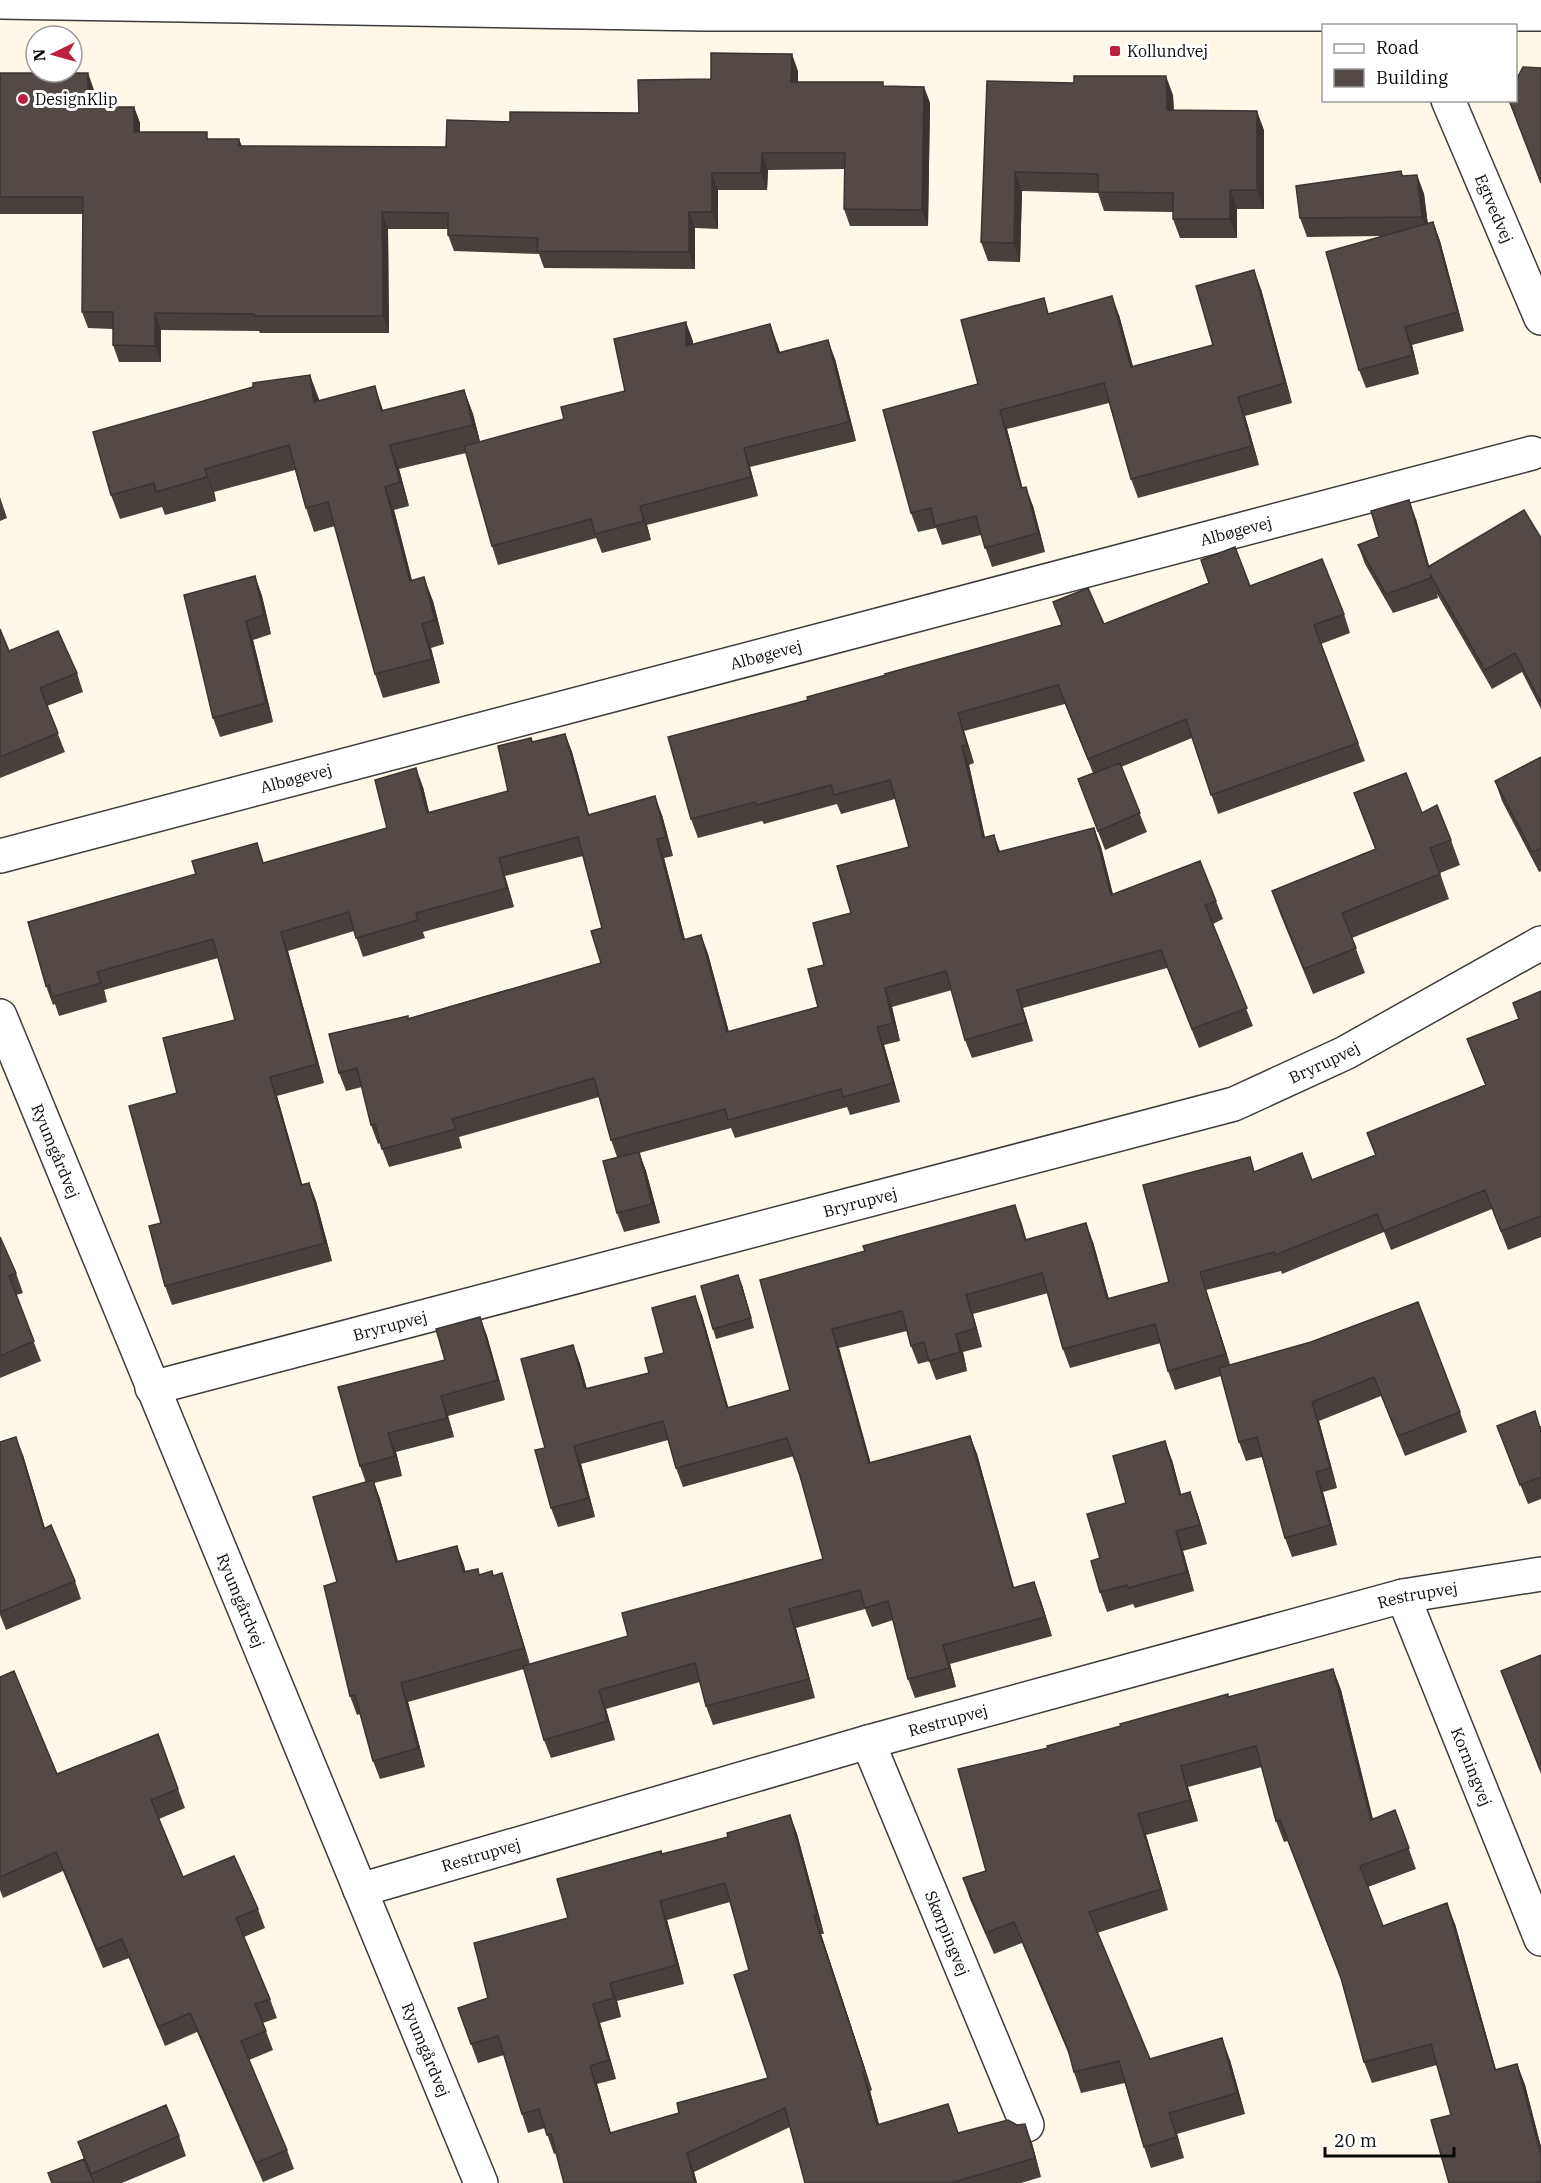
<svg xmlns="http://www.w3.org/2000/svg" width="1541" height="2183" viewBox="0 0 1541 2183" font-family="'IBM Plex Serif',serif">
<rect width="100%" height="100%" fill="#fff7e7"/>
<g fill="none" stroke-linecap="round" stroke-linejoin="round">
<defs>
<g id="minor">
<path d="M0,2L704,14H1541"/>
<path id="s1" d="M1448,100L1541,318"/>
<path id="s2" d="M0,856L1532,453"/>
<path id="s3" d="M0,1016L481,2183"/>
<path id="s4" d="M152,1388L1234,1104L1345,1053L1541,943"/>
<path id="s5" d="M1403,1596L1541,1939"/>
<path id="s6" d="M868,1742L1027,2125"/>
<path id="s7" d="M360,1890L868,1742L1403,1596L1541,1574"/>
</g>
</defs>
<use href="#minor" stroke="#3d3d3d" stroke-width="36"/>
<use href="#minor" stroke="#fff" stroke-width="33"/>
</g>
<path fill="#47403d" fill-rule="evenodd" d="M798,71V82L884,86L924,87L930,103L928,226H850L844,209L845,169L768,170L767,190H718V229L695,228V269L544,268L539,254L454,251L448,235V229H388L389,333H260L259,331L161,330V362H119L113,345V329L88,328L82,312L83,214H0V73L94,90V107H134L140,123V132L210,139H239L242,146L446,147L510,122L639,113L711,79Z
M987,81L1173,95L1174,110L1264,130V209H1237V238H1180L1173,219V212L1104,211L1098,193L1022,191L1020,262L988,261L981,242Z
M1401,171L1403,176L1417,175L1424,194L1428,224L1433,222L1440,241L1464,331L1412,345L1419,374L1366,388L1359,370L1381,236L1307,237L1300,218Z
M1261,289L1292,403L1245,416L1259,465L1138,498L1131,479L1109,403L1007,429L1022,488L1033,506L1045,552L992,567L981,535L942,545L936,528L918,532L911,513L978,384L1049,313L1119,315L1133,366L1213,345Z
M693,341V344L777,343L780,352L835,359L856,441L750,467L758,496L647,525L651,540L602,553L596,538L498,565L492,546L466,453L399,469L409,506L394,510L412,580L433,601L444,644L431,648L440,683L383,698L375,674L335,526L314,532L306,508L295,470L214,492L216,501L165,515L162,507L120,519L111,495L319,399V401L384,410L464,390L473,414L480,442L564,419L625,391Z
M0,497L7,518L0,521Z
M1416,519L1429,566L1541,538V709L1522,672L1492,689L1437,594L1438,598L1393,613L1365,564L1358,545L1379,537Z
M255,576L262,596L271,634L253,640L273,722L220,737L213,718Z
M1250,586L1344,614L1350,633L1321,644L1365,761L1218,814L1192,738L1121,767L1147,832L1105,850L1078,779L1093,773L1065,704L964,731L974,763L969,765L985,837L994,835L1000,852L1094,828L1101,847L1113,895L1216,901L1223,919L1213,924L1253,1026L1199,1048L1167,968L1023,1008L1033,1041L972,1058L965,1040L952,990L892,1007L900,1041L884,1045L900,1102L850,1115L847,1107L735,1138L731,1128L639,1153L646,1171L660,1223L624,1232L617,1213V1157L611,1140L599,1097L459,1137L462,1148L389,1167L380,1143L378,1144L371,1125L362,1087L346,1091L339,1073L409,1018L601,963L602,928L583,856L505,876L514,907L423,932L425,938L363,957L354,931L288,951L324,1083L277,1096L302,1185L309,1183L316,1201L332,1261L172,1305L165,1286L161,1223L177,1093L235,1020L218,958L104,990L107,1002L59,1016L55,1004L53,1005L46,986L196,874L264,863L387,828L423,787L429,813L508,791L531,738L533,742L565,734L572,752L589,814L662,815L673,856L664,858L685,940L701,935L708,954L729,1032L818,1007L824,965L851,913L909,847L895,799L841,814L837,804L764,824L762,821L698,838L691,819L1104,624Z
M0,629L9,651L77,673L83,692L47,706L65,752L0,778Z
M1541,757V871L1539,872L1502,801L1495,781Z
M1354,793L1422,813L1451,840L1460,865L1440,873L1449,899L1352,938L1365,973L1313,994L1281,916L1272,891L1375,849Z
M1541,991V1237L1508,1250L1492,1209L1391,1250L1384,1232L1282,1274L1281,1271L1206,1290L1230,1365L1311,1342L1460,1412L1467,1432L1405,1456L1381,1396L1319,1421L1337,1488L1323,1492L1337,1545L1292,1557L1285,1538L1262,1457L1246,1461L1239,1442L1221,1376L1175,1390L1168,1371L1161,1343L1070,1368L1063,1349L1048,1293L973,1314L982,1347L963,1352L967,1371L936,1380L929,1361L918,1364L911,1346L907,1331L839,1348L870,1463L970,1436L977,1454L1014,1587L1041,1601L1052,1636L950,1664L956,1687L915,1698L908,1679L893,1620L872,1627L865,1609L796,1628L815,1698L713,1725L706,1706L700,1682L606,1709L615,1740L551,1758L544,1740L524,1669L408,1702L425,1767L380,1779L373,1761L360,1714L357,1715L350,1696L337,1582L366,1483L360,1466L480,1317L487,1336L505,1400L448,1416L454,1437L396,1452L402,1476L374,1483L380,1499L398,1561L457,1546L465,1572L494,1576L508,1592L530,1665L628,1636L823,1559L800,1476L794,1456L683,1487L676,1468L668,1440L581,1464L595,1517L558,1527L551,1508L545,1448L573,1345L580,1364L587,1389L649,1373L664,1353L702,1315L728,1408L790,1390L865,1251L1015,1205L1026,1240L1093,1242L1109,1299L1169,1282L1255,1171L1312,1180L1375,1155L1367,1133L1485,1085L1467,1039L1519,1019L1513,1003Z
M0,1237L16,1273L23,1293L16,1295L41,1361L0,1378Z
M742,1285L754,1328L716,1339L713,1329Z
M1497,1426H1541V1499L1528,1504Z
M0,1442L23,1455L45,1528L75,1581L81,1599L6,1630L0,1615Z
M1172,1460L1181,1495L1197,1512L1207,1544L1183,1551L1194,1591L1135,1608L1133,1604L1107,1612L1100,1592V1558L1126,1503Z
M1541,1655V1774L1501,1671Z
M1333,1669L1341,1690L1373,1819L1395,1810L1416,1869L1368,1887L1383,1926L1455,1924L1496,2070L1517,2064L1525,2085L1541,2147V2183H1449L1451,2115L1437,2065L1372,2083L1364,2062L1342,1982L1288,1841L1284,1842L1276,1821L1262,1767L1188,1787L1198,1821L1146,1835L1168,1910L1097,1933L1150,2059L1230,2060L1245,2114L1177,2134L1184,2158L1151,2168L1144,2147L1125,2083L1081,2093L1074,2072L1070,2057L1022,1943L994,1954L970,1899L963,1878L986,1871L1048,1748L1229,1697Z
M0,1677L57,1774L158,1734L185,1808L159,1819L183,1877L258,1909L265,1928L244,1937L270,1999L277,2018L263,2023L273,2050L249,2060L287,2150L294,2169L263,2182L197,2032L165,2046L129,1958L103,1968L63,1871L3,1898L0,1890Z
M790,1815L797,1834L824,1934H821L872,2090L870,2091L879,2124L1032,2143L1041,2177L1021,2183H805L790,2127L694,2172L697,2183H564L556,2153L554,2154L545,2128L528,2133L522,2114L504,2055L478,2063L458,2008L488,1998L568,1918L662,1854L728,1837ZM730,1902L749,1970L768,2078L679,2113L611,2133L597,2084L616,2079L600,2023L621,2017L617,2001L684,1984L667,1920Z
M179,2136L186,2156L122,2183H52L48,2173L84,2159L78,2142Z"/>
<path fill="#3a3432" d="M792,54L798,71V99L791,82Z
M88,73L94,90V123L88,107Z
M1166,76L1173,95L1174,129L1167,110Z
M924,87L930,103L928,226L922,210Z
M134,107L140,123V148L134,132Z
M1257,111L1264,130V209L1257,190Z
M762,153L768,170L767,190L761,173Z
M1015,172L1022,191L1020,262L1014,243Z
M712,173L718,190V229L712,212Z
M1417,175L1424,194L1429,236L1422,217Z
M1230,190L1237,209V238L1230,219Z
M382,212L388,229L389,333L383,316Z
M689,212L695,228V269L689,252Z
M1433,222L1440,241L1464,331L1458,312Z
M1254,270L1261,289L1292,403L1285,383Z
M1112,296L1119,315L1138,386L1131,367Z
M155,313L161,330V362L155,346Z
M686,322L693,341V365L686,346Z
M770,324L777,343L785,372L778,353Z
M1405,327L1412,345L1419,374L1413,355Z
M828,340L835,359L856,441L849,422Z
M310,375L319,399L323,426L314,402Z
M375,386L383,410L381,411Z
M464,390L473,414L482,449L473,425Z
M1238,397L1245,416L1259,465L1252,446Z
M1000,410L1007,429L1028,508L1021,488Z
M390,445L399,469L409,506L400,482Z
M744,448L750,467L758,496L751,477Z
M205,469L214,492L216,501L207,477Z
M385,487L394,510L418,605L410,581Z
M1026,487L1033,506L1045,552L1038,533Z
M1409,500L1416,519L1433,580L1428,567Z
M640,506L647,525L651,540L644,521Z
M255,576L262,596L271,634L264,615Z
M424,577L433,601L444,644L435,620Z
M246,621L253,640L273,722L266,703Z
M422,624L431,648L440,683L432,659Z
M958,713L964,731L974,763L967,745Z
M565,734L572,752L594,833L588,815Z
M962,746L969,765L989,857L983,838Z
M416,768L423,787L434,832L427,813Z
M655,796L662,815L673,856L666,837Z
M1094,828L1101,847L1118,914L1111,895Z
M994,835L1001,854L998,852Z
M657,839L664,858L690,959L683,940Z
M499,858L505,876L514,907L507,888Z
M281,932L288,951L324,1083L317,1064Z
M701,935L708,954L734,1051L727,1032Z
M97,972L104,990L107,1002L101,983Z
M885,988L892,1007L900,1041L893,1023Z
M1017,990L1023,1008L1033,1041L1026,1022Z
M877,1027L884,1045L900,1102L893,1083Z
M270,1077L277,1096L308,1204L301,1185Z
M639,1152L646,1171L660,1223L652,1204Z
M309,1183L316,1201L332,1261L325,1243Z
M1015,1205L1022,1224L1032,1259L1025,1240Z
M1086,1223L1093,1242L1114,1318L1107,1299Z
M1200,1272L1206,1290L1233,1373L1226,1354Z
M738,1275L742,1285L754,1328L751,1318Z
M966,1295L973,1314L982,1347L976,1328Z
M695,1296L702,1315L734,1427L727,1408Z
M480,1317L487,1336L505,1400L498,1380Z
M832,1329L839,1348L876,1482L869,1463Z
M956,1334L963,1352L967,1371L960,1352Z
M573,1345L580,1364L592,1408L585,1389Z
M441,1396L448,1416L454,1437L447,1418Z
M1312,1402L1319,1421L1337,1488L1330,1468Z
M388,1433L396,1452L402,1476L395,1456Z
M970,1436L977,1454L1019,1607L1013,1588Z
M16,1437L23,1455L50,1546L44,1529Z
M1165,1441L1172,1460L1187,1515L1180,1495Z
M574,1446L581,1464L595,1517L588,1498Z
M1316,1472L1323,1492L1337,1545L1330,1525Z
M373,1480L380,1499L403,1580L396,1562Z
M1190,1492L1197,1512L1207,1544L1200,1525Z
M1176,1531L1183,1551L1194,1591L1187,1572Z
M457,1546L464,1565L470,1591L463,1572Z
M502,1573L508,1592L531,1667L524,1648Z
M1034,1582L1041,1601L1052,1636L1045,1617Z
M789,1609L796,1628L815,1698L809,1679Z
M943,1645L950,1664L956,1687L949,1668Z
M1333,1669L1341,1690L1378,1841L1371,1820Z
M401,1683L408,1702L425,1767L418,1748Z
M599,1690L606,1709L615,1740L608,1721Z
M1181,1766L1188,1787L1198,1821L1190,1800Z
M1138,1814L1146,1835L1168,1910L1161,1889Z
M790,1815L797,1834L824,1934L817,1915Z
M660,1901L667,1920L684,1984L677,1965Z
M1447,1903L1455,1924L1502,2091L1495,2070Z
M814,1916L821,1934L872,2090L865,2071Z
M610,1983L617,2001L621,2017L614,1998Z
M593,2004L600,2023L616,2079L609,2060Z
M1222,2038L1230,2060L1245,2114L1237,2093Z
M1517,2064L1525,2085L1541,2147V2155Z
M590,2066L597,2084L616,2152L610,2133Z
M863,2072L870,2091L884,2144L877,2125Z
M1169,2113L1177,2134L1184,2158Z
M1025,2124L1032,2143L1041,2177L1035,2158Z
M687,2153L694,2172L697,2183H695Z"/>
<path fill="#534a47" stroke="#3a3432" stroke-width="1.5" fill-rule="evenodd" d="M711,53L792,54L791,82H883V86L924,87L922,210L844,209L845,153H762L761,173H712V212H689V252L537,251L538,238L448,235V213L382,212L383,316H254V314L155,313V346L113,345V312H82L83,197H0V73H88V107H134V132H207V139H239V146L446,147L447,120L510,122V112L639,113L638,80L711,79Z
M1523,67L1541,68V183L1509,100H1515V82Z
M1074,76H1166L1167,110L1257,111V190H1230V219H1173V193L1098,192V174L1015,172L1014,243L981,242L987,81L1074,83Z
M1401,171L1402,176L1417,175L1422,217L1300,218L1296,186Z
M1433,222L1458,312L1405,327L1413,355L1359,370L1326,252Z
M1254,270L1285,383L1238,397L1252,446L1131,479L1104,383L1000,410L1021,488L1026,487L1038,533L985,548L976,516L935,526L931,508L911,513L883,410L978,384L961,320L1044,298L1048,314L1112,296L1131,367L1213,345L1196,286Z
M686,322V346L770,324L778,353L828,340L849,422L744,448L751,477L640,506L644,521L595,534L591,519L492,546L464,446L564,419L561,407L625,391L614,339Z
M310,375L314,402L375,386L381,411L464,390L473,425L390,445L400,482L385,487L410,581L424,577L435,620L422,624L432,659L375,674L328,502L306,508L289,445L205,469L207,477L156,492L154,483L111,495L93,432L253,387V383Z
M1409,500L1428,567L1524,510L1541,538V703L1515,653L1485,670L1430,574L1431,578L1386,594L1358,545L1379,537L1371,511Z
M1235,547L1250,586L1322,559L1344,614L1314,625L1358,743L1211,795L1186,719L1088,759L1058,685L958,713L967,745L962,746L983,838L994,835L998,852L1094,828L1111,895L1200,861L1216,901L1205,905L1247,1008L1192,1029L1161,950L1017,990L1026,1022L965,1040L946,971L885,988L893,1023L877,1027L893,1083L843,1097L841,1089L728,1120L725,1109L611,1140L594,1078L452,1119L456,1129L382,1149L375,1124L371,1125L357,1068L339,1073L329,1034L408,1016V1019L601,963L591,931L602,928L578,837L499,858L507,888L416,913L418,920L356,938L349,912L281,932L317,1064L270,1077L301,1185L309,1183L325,1243L165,1286L149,1226L161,1223L129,1106L177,1093L163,1038L235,1020L213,939L97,972L101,983L52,997L49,985L46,986L28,922L196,874L192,861L257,843L263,863L387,828L375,780L416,768L427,813L508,791L498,746L531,738L532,742L565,734L588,815L655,796L666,837L657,839L683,940L701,935L727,1032L818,1007L808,969L824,965L813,923L851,913L837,866L909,847L890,780L834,795L831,785L757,805L755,802L691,819L668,737L808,700L807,697L886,675L885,674L1062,625L1053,602L1088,588L1104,624L1209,583L1201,560Z
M255,576L264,615L246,621L266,703L213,718L184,595Z
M0,629L9,651L58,631L77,673L40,688L58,733L0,757Z
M1541,757V848L1532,852L1495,781Z
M1120,763L1140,813L1098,831L1078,779Z
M1406,773L1422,813L1437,805L1451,840L1430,848L1440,874L1342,913L1356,948L1304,969L1272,891L1376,849L1354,793Z
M1541,991V1216L1501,1231L1485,1190L1384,1231L1377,1214L1275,1255L1274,1252L1200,1272L1226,1354L1168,1371L1155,1324L1063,1349L1042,1273L966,1295L976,1328L956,1334L960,1352L929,1361L924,1342L911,1346L902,1311L832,1329L869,1463L970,1436L1013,1588L1034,1582L1045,1617L943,1645L949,1668L908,1679L888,1601L865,1608L860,1590L789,1609L809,1679L706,1706L695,1663L599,1690L608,1721L544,1740L523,1666L628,1636L622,1613L823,1559L800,1476L787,1438L676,1468L663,1421L574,1446L588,1498L551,1508L535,1450L545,1448L521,1359L573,1345L585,1389L649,1373L645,1358L664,1353L652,1308L695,1296L727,1408L790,1390L760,1280L865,1251L863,1246L1015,1205L1025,1240L1086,1223L1107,1299L1169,1282L1143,1185L1250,1157L1254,1172L1302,1153L1312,1180L1376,1155L1367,1133L1486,1085L1467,1039L1519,1019L1513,1003Z
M639,1152L652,1204L617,1213L603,1161Z
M0,1237L16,1273L9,1276L34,1341L0,1356Z
M738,1275L751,1318L713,1329L701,1286Z
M1418,1302L1460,1412L1398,1436L1374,1377L1312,1402L1330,1468L1316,1472L1330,1525L1285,1538L1257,1437L1239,1442L1219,1368L1311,1342Z
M480,1317L498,1380L441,1396L447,1418L388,1433L395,1456L360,1466L338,1387L445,1360L436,1329Z
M1535,1411L1541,1432V1477L1520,1485L1497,1426Z
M16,1437L44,1529L51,1525L75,1581L0,1612V1442Z
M1165,1441L1180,1495L1190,1492L1200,1525L1176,1531L1187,1572L1128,1588L1127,1585L1100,1592L1091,1561L1100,1558L1087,1514L1126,1503L1113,1456Z
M373,1480L396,1562L457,1546L463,1572L478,1569L479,1575L492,1571L493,1576L502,1573L524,1648L401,1683L418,1748L373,1761L355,1695L350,1696L324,1586L337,1582L313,1497Z
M1541,1655V1769H1540L1501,1671Z
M1333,1669L1371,1820L1395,1810L1409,1848L1360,1866L1383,1926L1447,1903L1495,2070L1517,2064L1541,2155V2181L1535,2183H1449L1431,2120L1451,2115L1431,2044L1364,2062L1341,1978L1280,1820L1276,1821L1256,1746L1181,1766L1190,1800L1138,1814L1161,1889L1089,1912L1150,2059L1222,2038L1237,2093L1169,2113L1177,2137L1144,2147L1119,2061L1074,2072L1068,2049L1014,1922L986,1933L963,1878L986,1871L958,1769L1048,1748L1047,1746L1121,1726L1120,1724L1228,1694V1697Z
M14,1671L57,1774L158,1734L178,1789L151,1800L183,1877L234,1856L258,1909L236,1918L270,1999L255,2004L266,2031L241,2041L287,2150L256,2163L190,2013L158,2027L122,1939L97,1949L56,1852L0,1877V1677Z
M790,1815L817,1915L814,1916L865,2071L863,2072L877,2125L948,2104L958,2133L1008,2120L1017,2125L1025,2124L1035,2158L951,2183H805L785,2108L687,2153L695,2183H564L551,2134L547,2135L539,2109L522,2114L498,2036L471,2044L458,2008L488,1998L474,1943L568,1918L557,1879L661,1851L662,1854L728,1837L727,1833ZM725,1883L749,1970L734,1975L768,2078L677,2103L679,2113L610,2133L590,2066L609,2060L593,2004L614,1998L610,1983L677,1965L660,1901Z
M166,2105L179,2136L91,2174L78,2142Z
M84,2159L94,2183H52L48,2173Z"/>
<g fill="#bb213c" stroke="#fff" stroke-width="2">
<rect x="1109" y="45" width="12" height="12" rx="3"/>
<circle cx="23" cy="99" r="6"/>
</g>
<g text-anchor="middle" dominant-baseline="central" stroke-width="6" stroke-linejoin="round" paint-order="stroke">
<g font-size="16" fill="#0a0a0a" stroke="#fff" text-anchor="start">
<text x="1127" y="51">Kollundvej</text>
<text x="35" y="99">DesignKlip</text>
</g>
<g font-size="16" fill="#0a0a0a" stroke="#fff">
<text stroke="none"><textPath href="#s1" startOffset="118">Egtvedvej</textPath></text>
<text stroke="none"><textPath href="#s2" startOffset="1278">Albøgevej</textPath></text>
<text stroke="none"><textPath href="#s2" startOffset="792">Albøgevej</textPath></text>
<text stroke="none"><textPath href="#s2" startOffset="306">Albøgevej</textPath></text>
<text stroke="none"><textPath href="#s4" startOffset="1218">Bryrupvej</textPath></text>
<text stroke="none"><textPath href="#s3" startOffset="146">Ryumgårdvej</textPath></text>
<text stroke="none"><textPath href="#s4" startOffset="732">Bryrupvej</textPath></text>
<text stroke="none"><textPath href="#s4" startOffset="246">Bryrupvej</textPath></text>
<text stroke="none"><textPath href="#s7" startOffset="1098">Restrupvej</textPath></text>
<text stroke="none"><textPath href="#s3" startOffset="632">Ryumgårdvej</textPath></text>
<text stroke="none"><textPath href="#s7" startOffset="612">Restrupvej</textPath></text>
<text stroke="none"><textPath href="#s5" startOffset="184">Korningvej</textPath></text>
<text stroke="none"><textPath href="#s7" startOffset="126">Restrupvej</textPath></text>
<text stroke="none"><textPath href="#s6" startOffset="207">Skørpingvej</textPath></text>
<text stroke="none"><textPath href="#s3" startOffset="1118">Ryumgårdvej</textPath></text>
</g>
</g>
<rect x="1322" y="24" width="195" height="78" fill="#ffffff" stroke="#9d9d9d" stroke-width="1.5"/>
<rect x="1334" y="44" width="30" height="9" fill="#ffffff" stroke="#9d9d9d" stroke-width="1.5"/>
<text x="1376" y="54" font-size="18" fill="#0a0a0a">Road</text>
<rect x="1334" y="69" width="30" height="18" fill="#534a47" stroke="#9d9d9d" stroke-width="1.5"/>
<text x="1376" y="84" font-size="18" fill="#0a0a0a">Building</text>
<g transform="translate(54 54) rotate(265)"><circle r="28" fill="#ffffff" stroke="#9d9d9d" stroke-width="1.5"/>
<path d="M0-4.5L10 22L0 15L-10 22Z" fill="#bb213c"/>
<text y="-9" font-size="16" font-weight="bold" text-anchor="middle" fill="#0a0a0a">N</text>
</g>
<path d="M1325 2147v9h129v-9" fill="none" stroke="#0a0a0a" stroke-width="3"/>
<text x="1334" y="2147" font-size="18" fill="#0a0a0a" stroke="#ffffff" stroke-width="4.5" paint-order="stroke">20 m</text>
</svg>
